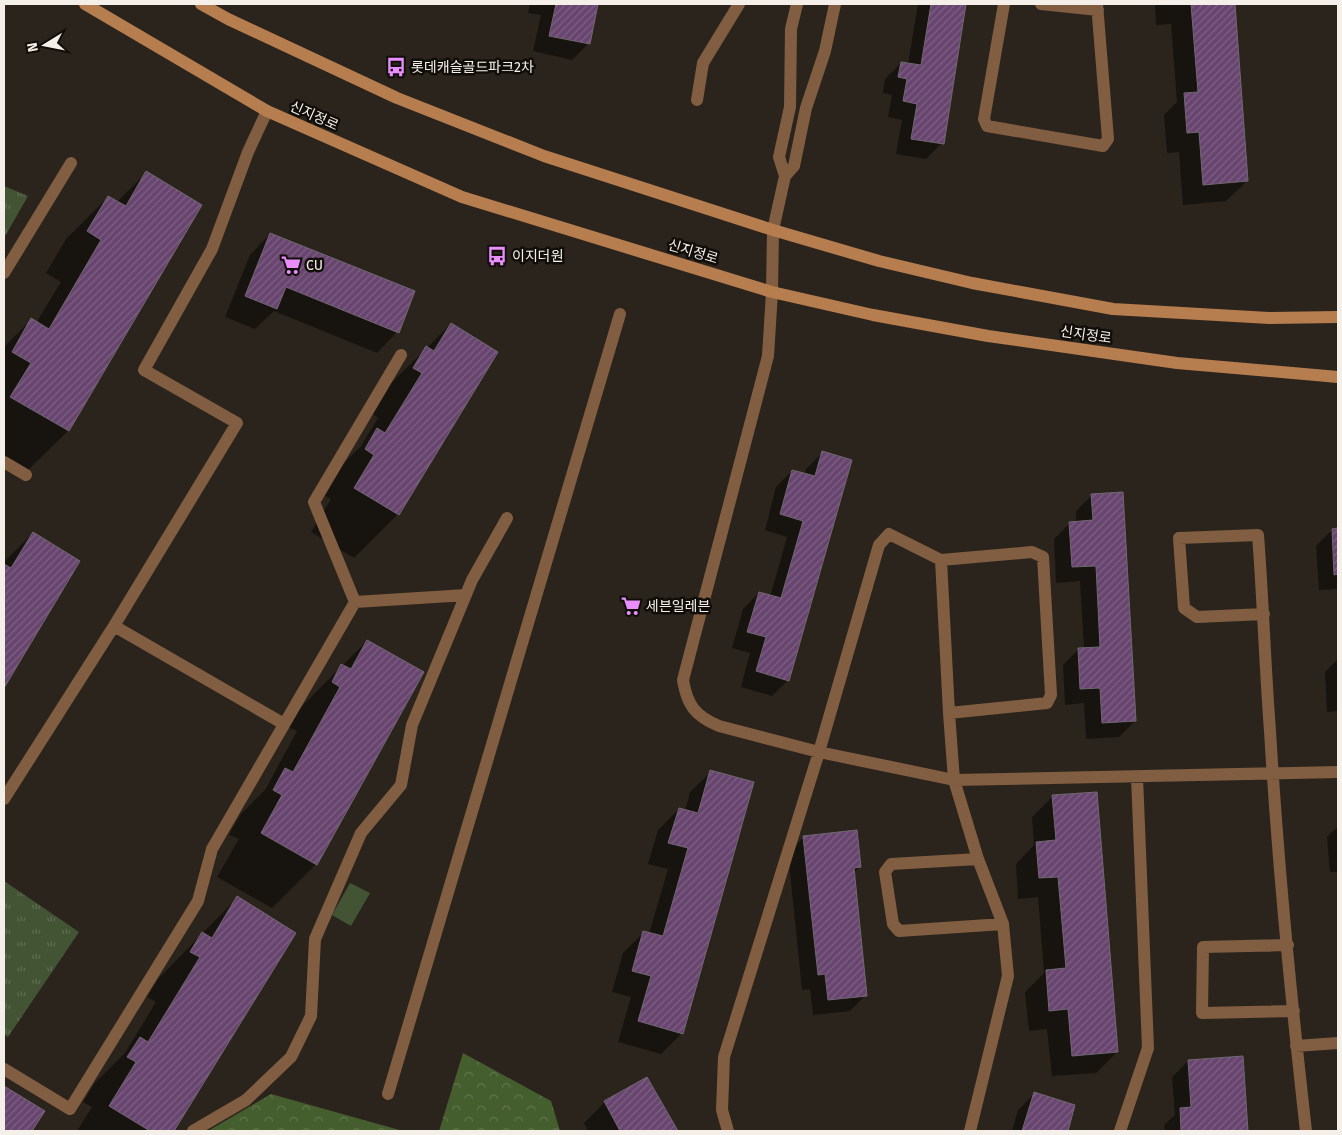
<svg xmlns="http://www.w3.org/2000/svg" width="1342" height="1135" viewBox="0 0 1342 1135" font-family="'Fira Sans','Noto Sans KR',sans-serif">
<defs>
<pattern id="forest-crowns" width="20" height="18" patternUnits="userSpaceOnUse" patternTransform="scale(1.25)"><rect width="20" height="18" fill="#455e2e"/><path d="M2 6a3 3 0 1 1 6 0M12 15a3 3 0 1 1 6 0" fill="none" stroke="#60754c"/></pattern>
<pattern id="park-tufts" width="24" height="20" patternUnits="userSpaceOnUse" patternTransform="scale(1.25)"><rect width="24" height="20" fill="#425434"/><path d="M3 7l-1-3M5 7V3M7 7l1-3M15 17l-1-3M17 17v-4M19 17l1-3" fill="none" stroke="#5e6d51"/></pattern>
<pattern id="building-hatch" width="6" height="6" patternUnits="userSpaceOnUse" patternTransform="scale(1.25)"><rect width="6" height="6" fill="#68456f"/><path d="M-1 1l2-2M0 6l6-6M5 7l2-2" fill="none" stroke="#7e6084"/></pattern>
</defs>
<rect width="100%" height="100%" fill="#2b241c"/>
<path fill="url(#forest-crowns)" d="M463,1053L551,1101L560,1131H439Z
M271,1094L403,1131H208Z"/>
<path fill="url(#park-tufts)" d="M4,186L28,196L4,238Z
M4,881L79,932L8,1037L4,1034Z"/>
<path fill="#425434" d="M350,883L370,893L351,926L332,915Z"/>
<path fill="#0007" d="M530,4H597L588,44L572,60L533,51L541,15L528,13Z
M918,4H965L942,143L926,159L896,154L902,120L888,117L892,95L883,93L885,79L901,63L908,64Z
M1155,4H1233L1247,181L1226,201L1183,205L1179,152L1167,153L1164,115L1177,102L1171,24L1156,25Z
M146,173L200,205L68,431L26,472L4,459V347L31,320L36,323L61,282L46,273L66,239L108,197L117,202Z
M270,234L397,332L377,353L274,311L255,329L225,317L250,255Z
M451,324L398,514L354,558L311,532L331,499L321,494L333,474L361,446L378,418L370,412L382,392Z
M822,453L788,680L772,696L741,687L750,653L732,648L743,609L759,593L770,597L787,537L765,530L776,487L792,471L805,475L806,469Z
M1092,495L1135,721L1119,737L1086,739L1084,703L1065,705L1063,665L1079,649H1084L1080,581L1056,583L1054,539L1070,523L1076,522V511Z
M1332,530H1338V589L1319,590L1316,546Z
M33,533L79,561L4,686V562Z
M367,641L316,864L272,908L217,877L239,839L229,835L241,814L265,790L297,731L288,727L298,710Z
M1338,659V711L1327,712L1325,672Z
M711,772L682,1033L661,1054L618,1042L631,997L612,992L623,953L644,932L649,934L668,869L648,864L658,830L679,809L685,811L690,792Z
M1053,796L1117,1052L1096,1073L1052,1076L1047,1029L1029,1031L1025,992L1044,973L1038,897L1018,899L1016,864L1034,845L1032,817Z
M1338,826V872H1330L1327,837Z
M804,837L860,867L853,873L866,995L850,1011L813,1015L810,989L802,990L788,853Z
M237,898L294,933L172,1131H77L92,1107L83,1102L95,1083L125,1053L156,1002L147,997L158,979Z
M1241,1058L1247,1131H1165L1164,1125L1175,1115L1172,1077L1188,1061Z
M646,1079L676,1131H588L584,1123L605,1102Z
M4,1087L43,1112L31,1131H4Z
M1034,1094L1074,1106L1066,1131H1012L1018,1110Z"/>
<path fill="url(#building-hatch)" stroke="#706872" d="M556,4H598L590,44L549,36Z
M931,4H966L944,144L911,139L917,104L903,101L907,79L898,77L901,62L921,65Z
M1177,4H1235L1248,181L1203,185L1199,132L1187,133L1184,93L1198,92L1191,4Z
M146,171L202,205L69,431L10,397L31,363L12,352L31,318L49,329L101,240L87,231L108,196L126,206Z
M270,233L415,291L399,333L286,287L277,309L245,296Z
M451,323L498,352L399,515L354,488L374,455L365,449L377,428L385,433L422,373L413,368L426,346L434,351Z
M822,451L852,460L789,681L756,671L766,637L747,632L759,592L781,598L803,521L780,514L792,470L815,476Z
M1123,492L1136,721L1102,723L1100,688L1080,689L1078,648L1100,647L1096,566L1072,567L1069,522L1093,520L1091,494Z
M1338,528V574L1334,575L1332,529Z
M33,532L80,561L4,688V564L11,568Z
M367,640L424,672L317,865L261,833L282,795L273,790L285,768L293,772L340,687L332,682L341,664L351,669Z
M710,770L754,782L683,1034L638,1021L651,976L632,971L643,931L663,936L688,848L668,843L679,808L698,813Z
M1097,792L1118,1052L1072,1056L1068,1009L1049,1011L1046,970L1066,968L1058,877L1039,878L1036,842L1056,840L1052,795Z
M857,830L861,867L854,868L867,996L828,1000L825,974L818,975L803,836Z
M237,896L296,933L174,1131H150L109,1106L136,1062L127,1057L140,1037L148,1042L200,957L190,952L202,932L212,938Z
M1243,1056L1248,1131H1181L1180,1108L1191,1107L1188,1060Z
M647,1077L678,1131H620L604,1101Z
M4,1086L45,1111L32,1131H4Z
M1034,1092L1075,1105L1068,1131H1022Z"/>
<g fill="none" stroke-linecap="round" stroke-linejoin="round">
<path stroke="#815e41" stroke-width="12" d="M835,4L825,51L806,108L794,166L785,176L773,230L772,292L768,356L683,680C687,705 695,716 719,726L819,752L954,780L1338,772
M1004,4L984,119L987,126L1103,146L1108,139L1097,4
M1041,4L1098,10
M697,100L703,63L739,4
M267,111L248,152L212,249L144,370L237,423L114,626L284,724
M785,176L779,157L790,107L791,29L797,4
M4,273L71,163
M4,462L26,475
M355,602L466,595
M1264,614L1197,617L1184,608L1179,538L1258,535C1263,600 1265,666 1270,731C1278,865 1291,999 1306,1131
M949,713L954,780L978,859
M4,799L114,626
M1288,945L1203,947L1202,1013L1294,1011
M1296,1046L1338,1043
M4,1069L70,1109L198,901L212,849L355,602L314,502L401,355
M193,1131L246,1100L291,1057L311,1016L315,939L361,833L401,785L412,725L472,580L507,518
M728,1131L722,1110L724,1057L819,752L879,545L889,534L941,560L1032,552L1043,557L1051,695L1047,703L949,713L941,560
M970,1131L1008,976L1003,924L978,859L891,864L885,872L893,924L899,931L1003,924
M1120,1131L1148,1048L1137,777"/>
<path stroke="#815e41" stroke-width="12" d="M388,1094L620,314"/>
<path stroke="#b67d4e" stroke-width="12" d="M85,4L267,111L462,197L772,292L873,315L988,336L1177,363L1338,377
M201,4L228,19L397,98L544,156L773,230L879,261L972,283L1113,309L1269,318L1338,317"/>
</g>
<defs>
<symbol id="bus-bare" viewBox="-9 -9 18 18"><path d="M-5-6H5V4H4V6H2V4H-2V6H-4V4H-5ZM-3.5-4V0h7V-4ZM-3.5 1.2v1.5H-2V1.2ZM2 1.2v1.5H3.5V1.2Z" fill="#ea8dfd" stroke="#110e0a" stroke-width="2.5" paint-order="stroke"/></symbol>
<symbol id="supermarket-bare" viewBox="-9 -9 18 18"><path d="M-6-5.5h2.5l.6 2H6L4.5 2H-2.5L-4.4-4H-6ZM-1.5 3.2a1.3 1.3 0 1 0 .1 0ZM3 3.2a1.3 1.3 0 1 0 .1 0Z" fill="#ea8dfd" stroke="#110e0a" stroke-width="2.5" paint-order="stroke"/></symbol>
</defs>
<g fill-rule="evenodd">
<use href="#bus-bare" x="382" y="53" width="28" height="28"/>
<use href="#bus-bare" x="483" y="242" width="28" height="28"/>
<use href="#supermarket-bare" x="277" y="251" width="28" height="28"/>
<use href="#supermarket-bare" x="617" y="592" width="28" height="28"/>
</g>
<g text-anchor="middle" dominant-baseline="central" stroke-width="5" stroke-linejoin="round" paint-order="stroke">
<g font-size="14" fill="#f4efe9" stroke="#110e0a" text-anchor="start">
<text x="411" y="67">롯데캐슬골드파크2차</text>
<text x="512" y="256">이지더원</text>
<text x="306" y="265">CU</text>
<text x="646" y="606">세븐일레븐</text>
</g>
<g font-size="14" fill="#f4efe9" stroke="#110e0a">
<text transform="translate(314 116) rotate(24)">신지정로</text>
<text transform="translate(693 252) rotate(17)">신지정로</text>
<text transform="translate(1086 335) rotate(8)">신지정로</text>
</g>
</g>
<rect width="1342" height="1135" fill="none" stroke="#f4efe9" stroke-width="10"/>
<g transform="translate(45 45) rotate(260)" stroke="#110e0a" stroke-width="4" paint-order="stroke">
<path d="M0-4L9 19L0 12L-9 19Z" fill="#f4efe9"/>
<text y="-8" font-size="14" font-weight="bold" text-anchor="middle" fill="#f4efe9">N</text>
</g>
</svg>
